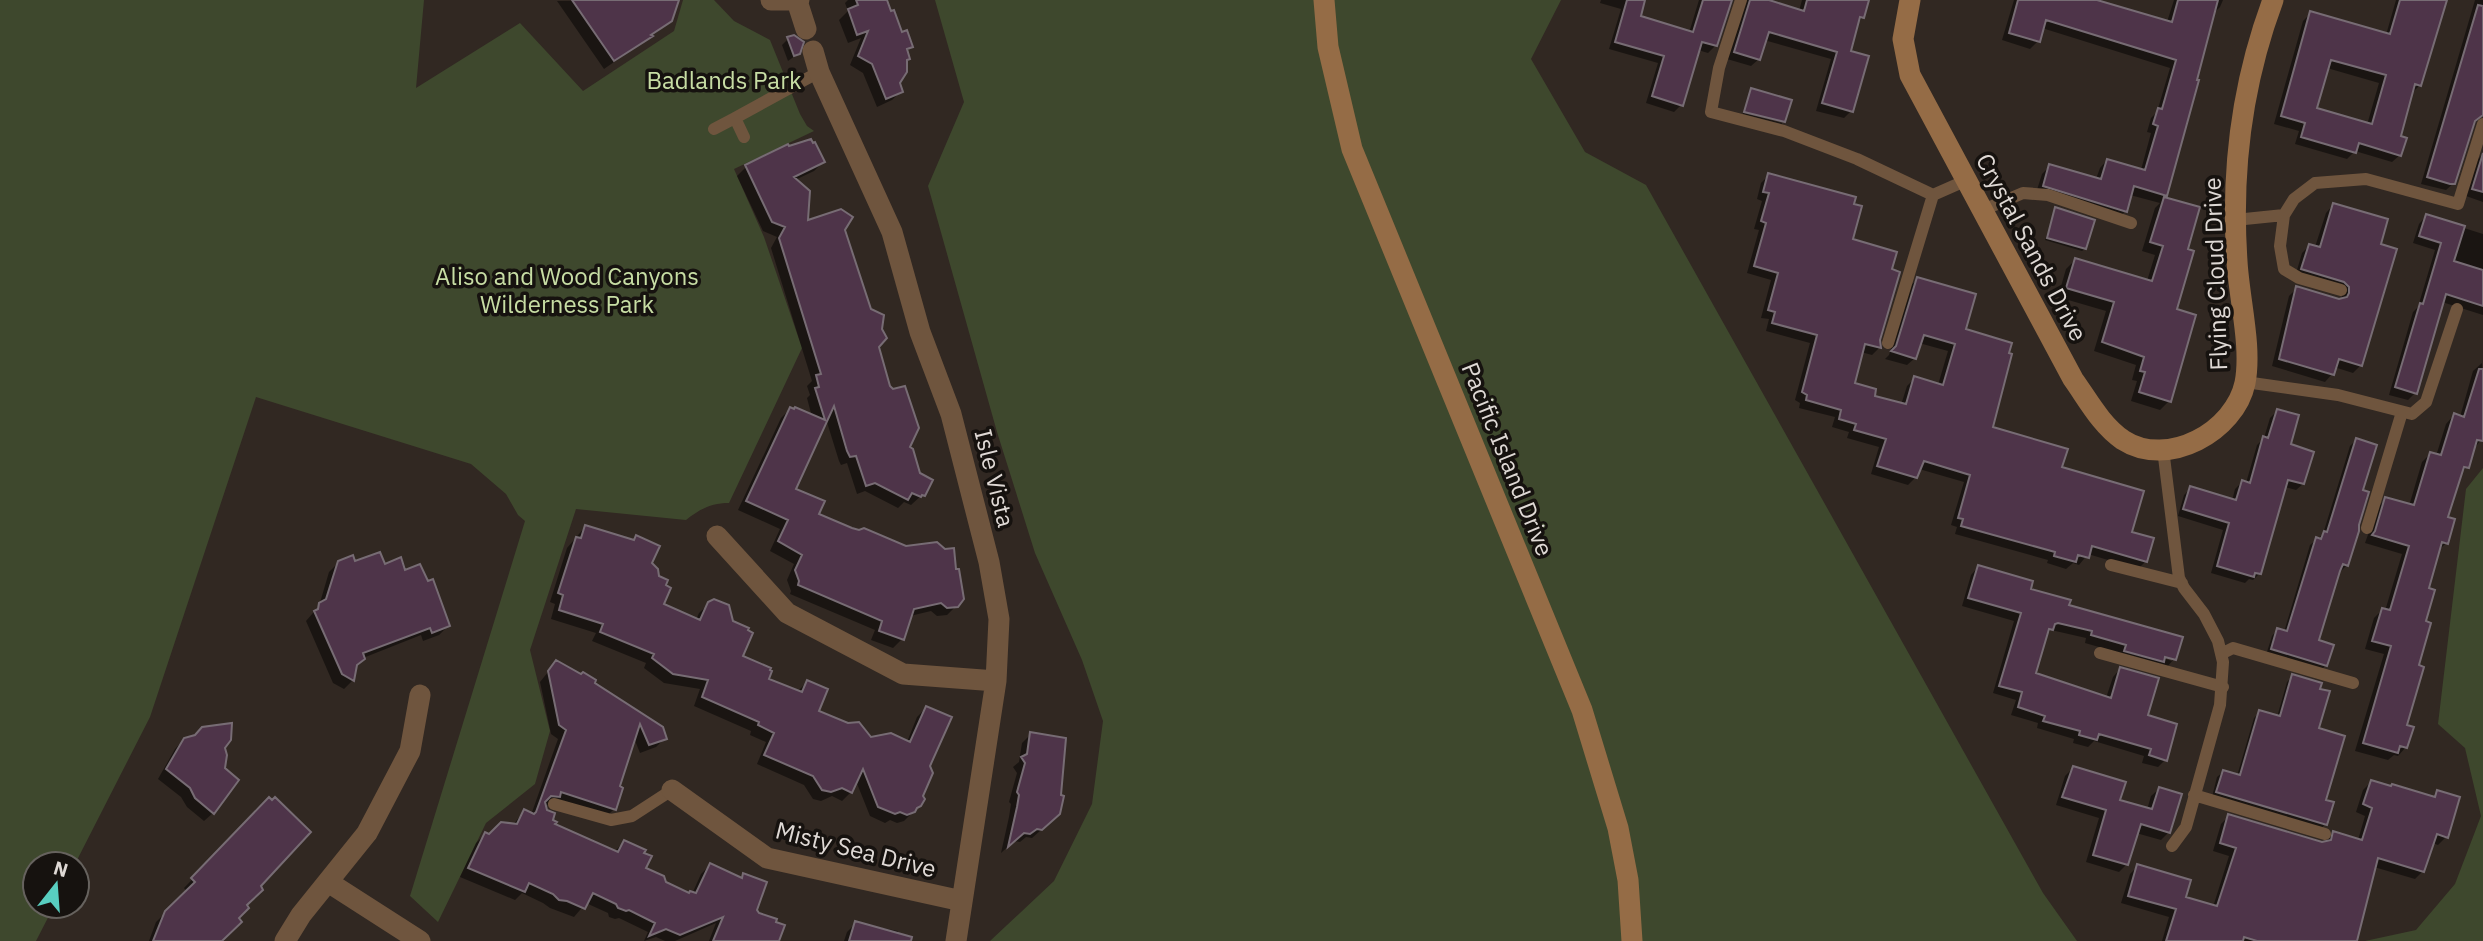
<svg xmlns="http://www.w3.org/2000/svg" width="2483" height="941" viewBox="0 0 2483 941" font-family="'IBM Plex Sans',sans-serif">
<rect width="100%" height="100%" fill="#312822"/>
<path fill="#3e482d" d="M0,0H424L416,88L520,23L583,91L674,31L683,0H714L734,21L770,40L800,114L807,126L814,131L734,169L764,237L802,348L729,503C711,503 700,509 686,520L576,509L530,650L550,731L535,784L486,823L438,922L410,896L525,521L518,515L506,494L471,464L256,397L150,717L75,864H35V906H54L36,941H0Z
M935,0H1561L1531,59L1585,152L1646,185L2043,893L2077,941H990L1054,881L1092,804L1103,721L1082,660L1035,553L997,432L928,186L964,102Z
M2483,468V941H2365L2416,930L2455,884L2481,816L2465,748L2438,724L2466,489Z"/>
<path fill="#0007" fill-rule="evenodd" d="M677,0L670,20L660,30L604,69L557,1Z
M848,0H880L911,46L906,52L898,83L901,91L892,100L877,107L863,73L850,65L861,38L848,43L839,20L848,11L845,3Z
M1601,0H1644L1639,17L1689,33L1699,0H1730L1715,46L1708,53L1698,50L1681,105L1674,112L1646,103L1658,63L1609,49L1621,9L1600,3Z
M1738,0H1763L1799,11L1802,0H1868L1863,17L1857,24L1848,52L1851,111L1844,118L1816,111L1831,59L1764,40L1759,59L1751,66L1727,59Z
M2014,0H2091L2167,22L2174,0H2223L2220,7L2212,15L2165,195L2162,198L2197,209L2185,250L2175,310L2169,401L2160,410L2131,401L2137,381L2132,380L2136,365L2094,351L2106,311L2058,297L2066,269L2075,260L2147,281L2155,255L2142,251L2155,208L2160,203L2130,195L2125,211L2118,219L2036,193L2042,174L2050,166L2096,179L2100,168L2107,160L2141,170L2151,133L2147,132L2151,118L2157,112L2170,68L2042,28L2038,41L2030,49L2002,40Z
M2396,0H2445L2420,85L2412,93L2398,137L2400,155L2392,162L2355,151L2347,159L2295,144L2299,131L2274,124L2303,21L2311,13L2386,35ZM2327,68L2379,83L2367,125L2315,109Z
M2475,0H2483V96L2454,183L2446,190L2421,184Z
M788,39L799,53L788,61L782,45Z
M1743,114V113L1782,123V124Z
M2483,154V202L2466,196L2477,160Z
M823,162L814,171L795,180L806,222L844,229L877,346L923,494L911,505L904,502L898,508L865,491L857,494L847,463L841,465L839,461L826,419L794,489L817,515L957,605L947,615L937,616L931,611L910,616L902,639L893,648L871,640L875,630L790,594L791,591L787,580L794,564L770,551L780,529L738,510L781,418L790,409L812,417L807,398L810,395L807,386L812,381L771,248L777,237L763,231L737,176L746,167Z
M1769,175L1851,240L1879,348L1872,355L1861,352L1853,384L1873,397L1901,405L1907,386L1915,378L1938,385L1948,351L1919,343L1915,358L1907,365L1885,359L1889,355L1910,286L1918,279L1964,331L1991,429L2060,468L2130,533L2146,561L2138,569L2088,554L2079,565L2073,563L2066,569L2047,563L2048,560L1955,534L1957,527L1951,525L1964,482L1919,469L1916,477L1908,485L1871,474L1879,447L1847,438L1849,432L1832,427L1835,417L1799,408L1800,403L1795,400L1810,343L1766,331L1769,319L1761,318L1771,280L1747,273L1759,230L1754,229L1762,201L1757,199L1761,183Z
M2333,205L2379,245L2361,365L2353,373L2334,367L2332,374L2325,382L2272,366L2289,296L2297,288L2342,300V295L2295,277L2302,253L2309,246L2315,247L2326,213Z
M2056,209L2085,249L2082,251L2045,240Z
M2426,216L2483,234V315L2442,302L2415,393L2408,400L2389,395L2413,312L2418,307L2435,250L2413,243L2419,224Z
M2482,363L2483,437L2474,449L2467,467L2459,475L2446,518V543L2437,552L2426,589L2424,622L2405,726L2406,747L2398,756L2394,755L2388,760L2355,751L2384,654L2365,649L2374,618L2382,610L2385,611L2402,554L2365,543L2378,507L2386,499L2409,506L2422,462L2430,454L2436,456L2446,424L2454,415L2460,417L2473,371Z
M2277,411L2303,484L2296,490L2285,487L2259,574L2253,580L2249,579L2245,583L2211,573L2223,530L2178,516L2184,495L2191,488L2232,501L2235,489L2242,482L2246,483L2257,445L2264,438L2270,418Z
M2356,440L2347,565L2341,571L2339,570L2317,641L2326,665L2320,671L2266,655L2272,636L2277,630L2284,632L2310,545L2323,534L2350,446Z
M585,527L632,541L636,537L650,564L662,605L696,620L699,613L709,604L741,657L767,679L798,691L807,682L816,712L870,738L907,742L917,717L926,708L928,766L920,805L904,821L897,823L890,820L885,823L870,816L856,781L851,792L842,801L832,796L821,801L813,799L804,785L757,764L766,742L750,735L751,731L694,706L700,689L664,683L644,668L646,663L592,641L596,633L551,619L555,604L550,602L567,548Z
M339,562L384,566L404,572L448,626L439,635L423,641L421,635L363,658L355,667L353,680L344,689L333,683L306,621L319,606L329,572Z
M1978,567L2031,582L2029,590L2069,601L2067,606L2181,638L2174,659L2167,667L2159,664L2155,668L2118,658L2120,653L2085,643L2086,638L2051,630L2045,636L2033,674L2106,698L2113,677L2120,669L2157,680L2145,716L2175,725L2165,760L2158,767L2142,763L2144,756L2094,741L2088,747L2073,743L2074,739L2037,728L2038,723L2011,715L2016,700L1993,693L2014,621L1962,606L1971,575ZM2158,653L2172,657V661L2157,656Z
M556,662L593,683L665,738L656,747L640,753L634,738L618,787L614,809L605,818L544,804L553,825L614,852L624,842L644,869L665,883L689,894H692L701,874L710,865L740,879L744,875L755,910L777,941H709L716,923L675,941H665L656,937L644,941L648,932L619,918L615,919L609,917L608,913L586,903L574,917L550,908L543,903L522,893L515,900L460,877L476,843L485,834L490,836L513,825L524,811L531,815L558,739L551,734L540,682Z
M2293,676L2317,729L2325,824L2320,830L2212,797L2217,777L2223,772L2237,776L2254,718L2260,712L2277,717L2287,682Z
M1031,734L1049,823L1032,838L1026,837L1020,842L1014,841L1001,853L1009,817L1011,804L1009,802L1017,773L1013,767L1019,762L1022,743Z
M184,739L223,748L213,813L204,821L187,807L181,797L158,779L175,749Z
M2073,768L2118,801L2147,810L2151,796L2159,789L2169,832L2161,840L2136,833L2127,864L2119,872L2086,862L2099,818L2056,805L2065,776Z
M2371,782L2432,798L2438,792L2446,837L2438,845L2432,843L2423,871L2415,879L2374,867L2354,941H2162L2169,917L2121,903L2130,874L2138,866L2184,899L2213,907L2229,856L2213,851L2221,824L2229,816L2325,843L2334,833L2358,840L2365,816L2356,812L2363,790Z
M269,800L259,886L220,941H149L156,922L187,892L184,888Z
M856,923L898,931L896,937L908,941H844L847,932Z"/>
<path fill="#4e3449" stroke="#776c74" stroke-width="2" fill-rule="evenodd" d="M572,0H679L672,21L651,35L653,36L614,61Z
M856,0H887L891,11L894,10L902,32L907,30L913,47L907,49L910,59L907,60V72L900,83L903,92L886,99L872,64L858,56L868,31L857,35L848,9L858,5Z
M1627,0H1645L1641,16L1693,32L1703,0H1732L1717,46L1702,42L1683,106L1652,96L1664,56L1615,42Z
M1750,0H1769L1804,11L1807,0H1869L1864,18L1860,17L1851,51L1869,56L1853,112L1822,103L1837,52L1769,32L1760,60L1734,52Z
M2018,0H2097L2172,22L2178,0H2218L2197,80H2199L2167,196L2134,186L2127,212L2043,186L2049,164L2101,179L2107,159L2145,170L2158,126L2153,124L2158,108L2162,109L2176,60L2046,20L2040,42L2009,33Z
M2400,0H2447L2421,86L2415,84L2401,136L2407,138L2401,156L2359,143L2356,153L2301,137L2305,123L2281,116L2310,11L2390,34ZM2331,60L2386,75L2372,124L2317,108Z
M2478,5L2483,6V115L2475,121L2455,184H2450L2427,177Z
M794,35L804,42L800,54L794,56L787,37Z
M1751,88L1792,100L1785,122L1744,112Z
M811,139L813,143L815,142L825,162L794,177L810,191L808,220L841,209L853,217L845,230L871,309L884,315L882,329L887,338L879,347L890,386L893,389L905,386L919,428L910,447L913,449L920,473L933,480L925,496L922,495L921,497L912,493L908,500L875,483L866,486L856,456L850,457L847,451L834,406L796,489L825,501L819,514L852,528L859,530L864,528L906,546L937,542L945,549L954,548L956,569H959L964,599L958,607L947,608L941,603L914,609L904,640L879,631L882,621L798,585L799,581L795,570L802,555L778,541L788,520L746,501L790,407L794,409L795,407L825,420L815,388L819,387L816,375L821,374L779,238L785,227L772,222L745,165L788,144L789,146Z
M2483,153V192L2472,189Z
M1768,173L1856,197L1854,204L1862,206L1853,239L1897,252L1892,269L1900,272L1880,340L1881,348L1865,344L1855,383L1876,389L1875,396L1906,404L1914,376L1943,385L1955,344L1924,335L1916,359L1891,351L1896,346L1917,277L1976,294L1966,329L2012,343L2009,353L2012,354L1993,427L2068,449L2062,467L2144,491L2132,532L2154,538L2147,562L2092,546L2089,558L2078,555L2076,562L2054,556L2055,552L1961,526L1963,519L1958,518L1970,475L1924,461L1917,478L1877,466L1886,439L1854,430L1856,424L1839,419L1841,410L1806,400L1807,395L1802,392L1817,335L1772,323L1775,312L1768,310L1778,273L1754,266L1766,223L1761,221L1769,193L1763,192Z
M2164,197L2200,207L2188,249L2194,251L2177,309L2196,315L2171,402L2139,392L2145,372L2140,371L2144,357L2102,342L2114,302L2066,288L2075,258L2152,281L2163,246L2150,242Z
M2333,203L2388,219L2381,244L2397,249L2362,366L2339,359L2334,375L2279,359L2296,286L2339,299L2347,297L2349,293V287L2344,282L2301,269L2309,244L2320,247Z
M2055,207L2095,220L2086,249L2047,238Z
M2426,214L2465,226L2454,261L2483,270V306L2446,294L2417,394L2395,387L2420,303L2423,304L2441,243L2419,236Z
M2479,369H2483V441L2477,440L2469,468L2464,467L2448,517L2455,519L2448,544L2442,542L2429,588L2435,590L2426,621L2431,623L2419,665L2424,667L2407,725L2414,727L2407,748L2400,746L2398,753L2363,743L2391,646L2372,641L2382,608L2390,610L2409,546L2372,535L2375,531L2385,497L2414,505L2430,452L2441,455L2454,413L2464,417Z
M2277,409L2299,415L2291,444L2314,452L2304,484L2288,480L2261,574L2255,573L2254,577L2217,566L2229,523L2183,509L2190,486L2236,500L2242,480L2250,483L2263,436L2268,438Z
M2356,438L2377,445L2363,490L2369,492L2359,525V531L2348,566L2343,564L2340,571L2319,640L2334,645L2327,666L2271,649L2277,628L2287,631L2316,537L2321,539L2324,531L2327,532Z
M585,525L634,540L636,535L660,546L652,563L658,569L659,576L668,580L666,585L671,588L664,604L700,620L708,602L714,599L729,605L733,621L749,628L748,630L753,633L743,656L771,668L770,670L772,671L769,679L802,692L807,680L828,689L819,711L848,723L859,722L871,737L891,733L910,742L926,706L952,717L930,766L933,773L923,796L925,799L921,806L917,808L915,812L907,815L900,812L895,814L878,807L863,769L852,793L842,788L831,792L822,790L813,776L764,755L774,733L758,725L759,722L702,697L708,680L673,674L652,658L654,654L600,632L603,624L559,610L563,595L558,593L576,537L581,538Z
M380,552L385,564L401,557L405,570L420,564L428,581L433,579L450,626L432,633L430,628L363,653L365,659L357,665L354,681L342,674L314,611L318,609L319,603L326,599L338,561L353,555L355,561Z
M1978,565L2033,581L2031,589L2071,600L2069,605L2183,637L2176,660L2165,657L2164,662L2124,651L2126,645L2091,635L2092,631L2058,623L2055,624L2053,630L2049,629L2036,673L2111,698L2120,667L2159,678L2148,715L2177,724L2167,761L2149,755L2151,749L2099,734L2097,740L2079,735L2080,731L2043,721L2045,716L2018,707L2022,692L1999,686L2021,613L1968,598Z
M556,660L581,674L583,672L596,680L595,683L663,727L667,739L649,745L640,724L620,786L623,788L616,810L561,792L560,797L551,796L545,802L547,810L555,813L553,820L557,822L555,824L618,852L624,840L646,850L644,853L652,856L646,868L664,876L666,882L689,893L690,891L696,893L710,863L742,878L743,873L767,882L757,910L759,913L777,919L776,922L785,925L779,941H713L723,917L680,935L666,929L649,936L655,923L629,910L626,911L618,908L616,904L593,893L585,909L567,901L559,900L553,894L529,883L525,892L468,868L485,832L489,834L501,822L517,824L524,809L534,814L536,812L566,730L559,725L548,671Z
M2292,674L2322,683L2320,689L2330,691L2319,728L2345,736L2326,800L2334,802L2327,825L2216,792L2223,770L2240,775L2259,710L2280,716Z
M232,723L231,740L225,748L227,755L225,768L239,780L214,814L195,798L190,788L166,769L184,738L195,735L202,727Z
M1030,732L1066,738L1061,795L1064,796L1060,814L1042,830L1037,829L1030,834L1024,833L1008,847L1017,807L1019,795L1017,792L1025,763L1021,757L1027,754Z
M2073,766L2126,782L2120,800L2152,809L2159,787L2182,794L2170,833L2141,824L2128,865L2093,855L2106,810L2062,797Z
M2371,780L2391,786L2392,784L2435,797L2437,790L2460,797L2448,838L2437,834L2424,872L2378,858L2357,941H2257L2244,937L2243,941H2166L2176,909L2128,896L2137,864L2191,880L2186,897L2217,906L2236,848L2220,843L2228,814L2322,842L2331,840L2333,831L2362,840L2372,808L2363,804Z
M269,797L272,800L275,797L311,832L261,886L263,890L247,905L249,908L239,918L242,922L222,941H153L165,911L195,882L191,878Z
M855,921L912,937L911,941H849Z"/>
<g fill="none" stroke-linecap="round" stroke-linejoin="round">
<path stroke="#6f553e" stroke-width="12" d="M1741,0L1719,68L1711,112L1784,131L1857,159L1933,195L1967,180
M714,129L735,118
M744,137L735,118L819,72
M1983,210L2023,193L2048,195L2131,223
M2235,220L2284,215
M2341,290L2299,278L2284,269L2280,246L2284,215L2294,199L2315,183L2366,179L2458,204L2483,124
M1888,343L1933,195
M2245,382L2338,395L2412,414L2426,402L2457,309
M2163,449L2179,578L2184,588L2204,614L2218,641L2223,662L2220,705L2186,827L2172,846
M2367,528L2402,412
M2111,565L2182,583
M2100,653L2223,687
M2221,654L2233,648L2353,683
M2194,795L2325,834
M554,804L611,820L632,816L672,790"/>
<path stroke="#6f553e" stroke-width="21" d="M771,0H799
M797,1L806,29
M813,51L819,72L892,232L920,332L951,414L989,562L999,619L996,681L956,941
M717,536L787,613L903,674L996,681
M672,790L767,858L962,901
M328,882L420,941
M285,941L301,915L367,833L410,751L420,695"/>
<path stroke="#956c46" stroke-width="21" d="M1324,0L1328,47L1352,149L1582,710L1618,828L1628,880L1632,941
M1910,0L1903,39L1910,75L2073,379C2088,400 2101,425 2123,440C2168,469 2235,431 2245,383C2252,346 2239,299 2237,261C2231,173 2242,83 2273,0"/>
</g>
<g text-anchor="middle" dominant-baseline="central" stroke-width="7" stroke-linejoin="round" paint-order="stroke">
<g font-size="24" fill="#c7dda4" stroke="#16120f">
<text x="724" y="80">Badlands Park</text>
<text x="567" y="276">Aliso and Wood Canyons<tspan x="567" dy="28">Wilderness Park</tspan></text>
</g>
<g font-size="24" fill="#dfd9d5" stroke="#16120f">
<text transform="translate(2032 247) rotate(62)">Crystal Sands Drive</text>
<text transform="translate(2215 274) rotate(-92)">Flying Cloud Drive</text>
<text transform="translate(1508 459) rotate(68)">Pacific Island Drive</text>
<text transform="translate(995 478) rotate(76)">Isle Vista</text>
<text transform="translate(856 849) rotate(14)">Misty Sea Drive</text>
</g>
</g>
<g transform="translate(56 885) rotate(17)"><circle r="33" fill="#16120f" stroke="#66625e" stroke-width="2"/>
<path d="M0-5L12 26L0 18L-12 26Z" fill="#58cec0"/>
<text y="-10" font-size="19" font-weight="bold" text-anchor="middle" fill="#dfd9d5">N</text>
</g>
</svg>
